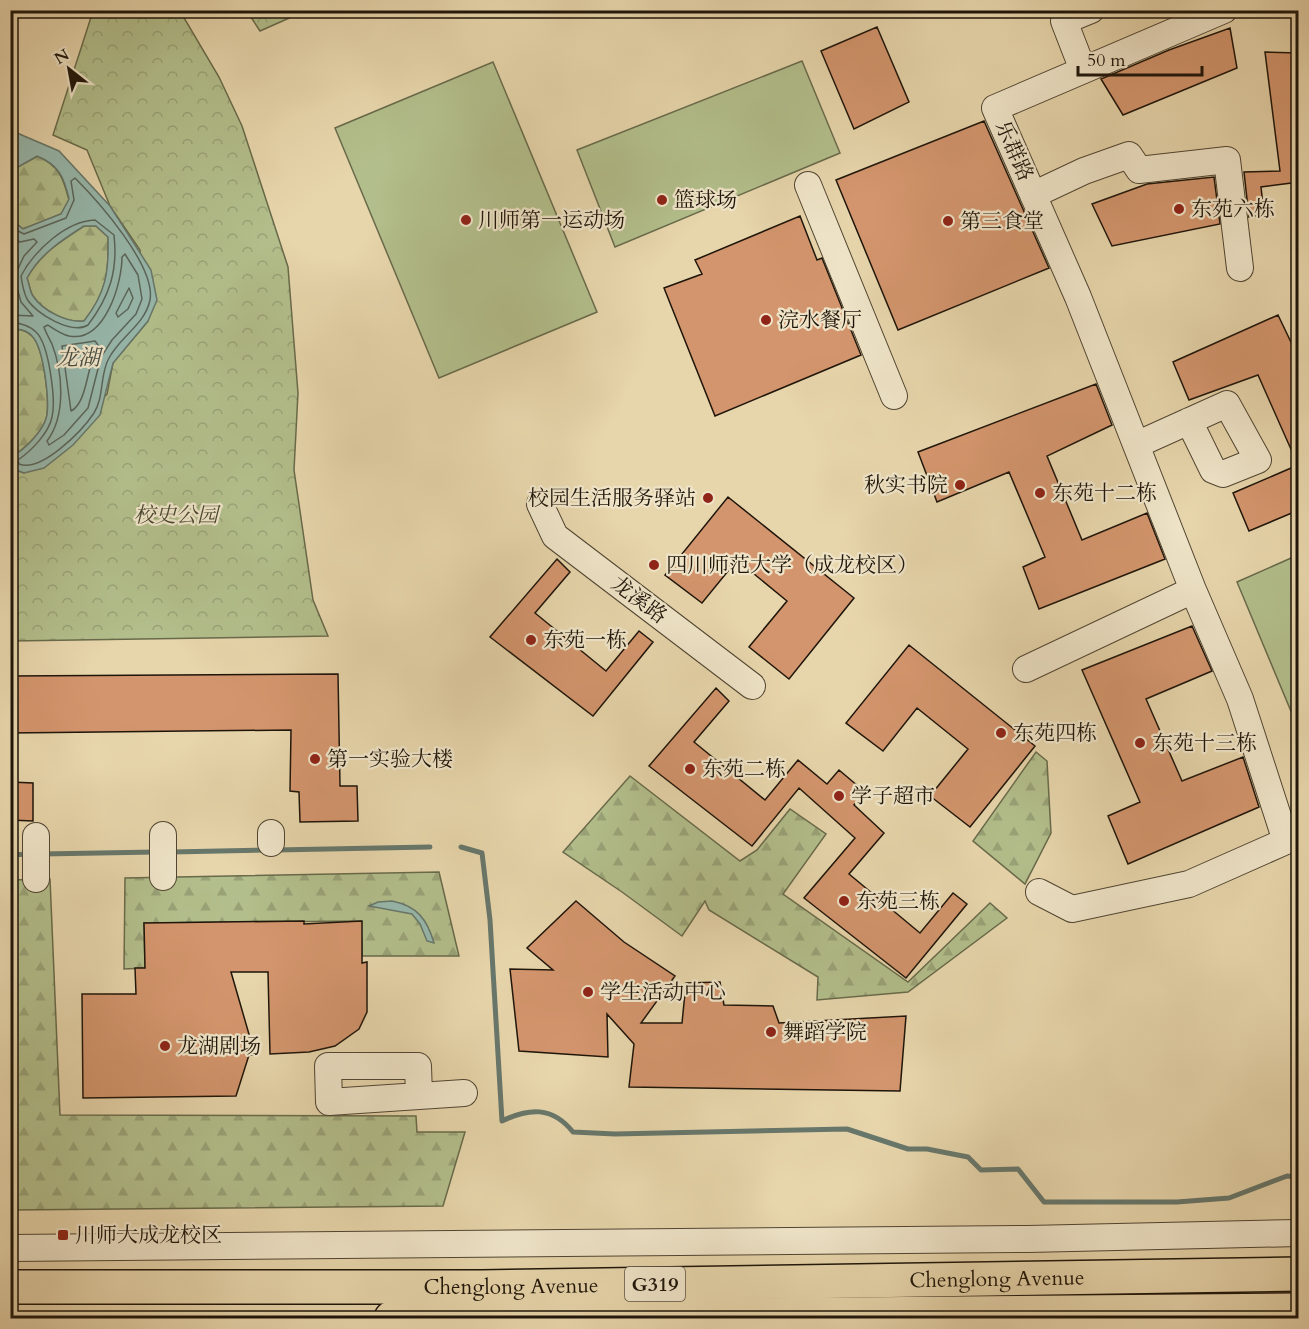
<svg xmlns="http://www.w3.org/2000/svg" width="1309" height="1329" viewBox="0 0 1309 1329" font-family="Cardo,'Noto Serif SC',serif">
<defs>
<pattern id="forest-firs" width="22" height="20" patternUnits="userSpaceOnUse" patternTransform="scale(1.5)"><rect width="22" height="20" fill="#b2be8b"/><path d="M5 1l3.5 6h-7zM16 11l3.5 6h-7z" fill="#99a277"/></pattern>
<pattern id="park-crowns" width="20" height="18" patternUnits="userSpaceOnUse" patternTransform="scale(1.5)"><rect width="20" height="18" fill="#b2be8b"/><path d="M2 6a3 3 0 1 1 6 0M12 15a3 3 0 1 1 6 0" fill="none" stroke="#99a277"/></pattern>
</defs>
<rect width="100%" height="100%" fill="#e7d5ab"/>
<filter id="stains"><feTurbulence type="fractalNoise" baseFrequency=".00333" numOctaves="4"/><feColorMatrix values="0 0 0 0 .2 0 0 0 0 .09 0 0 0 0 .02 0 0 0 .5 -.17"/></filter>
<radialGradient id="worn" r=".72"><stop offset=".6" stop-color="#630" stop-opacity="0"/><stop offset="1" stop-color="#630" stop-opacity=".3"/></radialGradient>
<path fill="url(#forest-firs)" stroke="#686a4a" stroke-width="1.5" d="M38,156C59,166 63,177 69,200L61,214L23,229L11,219L10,171Z
M84,226H96L108,237C109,273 107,292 84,321C67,323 43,311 33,296C30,292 29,283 27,278C40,254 62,240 84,226Z
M11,328C18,329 27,330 32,336C44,348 49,398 47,415C45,431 24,450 11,457Z
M1036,752L1047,761L1051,833L1025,884L973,841Z
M630,776L740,861L757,850L790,809L826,834L783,894L908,982L990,903L1007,918L908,992L817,1000L818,977L709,910L705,901L682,936L622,892L563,852Z
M439,872L459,956H362L361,921L144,923L145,968L124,969L125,878Z
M50,879L60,1115L416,1116L417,1132H465L443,1206L11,1210L10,880Z"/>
<path fill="url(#park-crowns)" stroke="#686a4a" stroke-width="1.5" d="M93,11H180L219,77L242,126L288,267L298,393L294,470L313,600L328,636L11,641L10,468L24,473L107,394L113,363L148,321L140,250L110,206L87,150L53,135Z
M247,11H305L260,31Z"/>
<path fill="#b2be8b" stroke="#686a4a" stroke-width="1.5" d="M802,61L840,153L615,247L577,150Z
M493,62L597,312L439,378L335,128Z
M1298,555V728L1237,582Z"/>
<path fill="#97b8ac" stroke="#67776b" stroke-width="1.5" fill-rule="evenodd" d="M10,130L59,151L110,206L151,270L157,300L148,321L113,363L100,415L73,445L44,468L24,473L11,468V457C24,450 44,431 47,415C49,398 44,348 32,336C27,330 18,329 11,328V219L23,229L61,214L69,199C64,177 59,165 37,156L11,171ZM84,226H96L108,237C109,272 106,293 84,321C67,323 43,311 33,296C30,292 29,283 27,278C40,254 62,240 84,226Z
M392,901C417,906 427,919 434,943L427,941L420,924L412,914L369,906L378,902Z"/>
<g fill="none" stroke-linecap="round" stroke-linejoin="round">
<path stroke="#5a665b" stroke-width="1.5" d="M95,220L114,235C118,270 110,296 88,325C72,335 36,314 27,299C24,293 22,283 21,276C34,251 66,221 95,220Z
M10,227L24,234L66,218L74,200L71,181L75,178C98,201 156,266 150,300C145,325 118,338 108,360C100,376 104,397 94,413C82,431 41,473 19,464L18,460C31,451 49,433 52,417C56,400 49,344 36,332C29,325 20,323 10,322
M10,236L20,242L34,239L37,242L24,256L14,277L21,302L33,316L10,315
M125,254L138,275L142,299L136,314L112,340L101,357L88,408L64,435L49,445L47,441C66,416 63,373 52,344C49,338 46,333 44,327L48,325C54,329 61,334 69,336C105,343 122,283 122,257Z
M129,288L133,298L128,309L118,317L116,313Z
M95,341L98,345C87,362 88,403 71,411L62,346Z"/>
<path stroke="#67776b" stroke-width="5" d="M461,847L482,853L490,920L502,1121C529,1108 552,1106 573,1132L615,1134L847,1129L908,1149H927L968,1157L981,1170L1018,1169L1044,1202H1177L1229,1198L1287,1176L1298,1177
M276,850L430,847
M171,852L267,850
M42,854L156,852
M10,855L30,854"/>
</g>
<path fill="#d3956d" stroke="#1e150a" stroke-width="1.5" d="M877,27L909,102L854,129L821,51Z
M1230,28L1237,68L1123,115L1101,79L1169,50Z
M1265,52L1299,53V182L1261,187L1264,214L1249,217L1244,172L1280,171Z
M984,121L1049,268L898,330L836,180Z
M1214,177L1220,224L1112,246L1092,204L1147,184Z
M800,216L817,260L822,258L861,355L715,416L664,288L702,274L695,260Z
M1278,315L1299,359V510L1249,531L1233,493L1298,465L1258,375L1189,400L1173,362Z
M1096,384L1112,425L1047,456L1082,540L1147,513L1165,559L1039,609L1023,567L1045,557L1009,472L937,502L918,452Z
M728,497L854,598L789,679L749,647L787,601L737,560L702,603L665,575Z
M557,559L570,572L535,613L606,671L639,631L653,642L593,716L490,637Z
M1192,626L1212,671L1146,699L1182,781L1243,757L1259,807L1128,864L1108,816L1140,802L1082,670Z
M909,645L1035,746L970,827L930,796L968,749L917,708L883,751L846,723Z
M338,674L340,786H357L358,821L300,822L299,792L290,791L291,730L10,733V676Z
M716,688L729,701L694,742L765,800L798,760L827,784L839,770L865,792L854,805L884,833L849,874L920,933L953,893L967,904L906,978L804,898L855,838L799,788L752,846L649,766Z
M10,782L33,783V821L10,820Z
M576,901L624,942L675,976L641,1023H682L686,983L720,982L724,1005L773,1006L779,1023L906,1016L900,1091L629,1087L634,1044L607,1014L608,1057L519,1051L510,969L553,970L527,948Z
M304,921V924L362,921V963L367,962V1012L359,1029L335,1046L309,1052L270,1054L268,972H231L255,1055H249L236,1096L83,1098L82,994H136L135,968H145L144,923Z"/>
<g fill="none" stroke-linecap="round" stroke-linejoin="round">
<defs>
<path id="minor" d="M1083,70L1064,21L1091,10
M808,185L894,396
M1033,195L1084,171L1129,155L1139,170L1227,160L1240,268
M1136,445L1227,404L1258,460L1223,474L1213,470L1189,421
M540,504L555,536L752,686
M1193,590L1078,297L995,108L1224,10
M1026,669L1193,590L1240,699L1286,841L1189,884L1072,909L1039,892
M271,833V843
M163,877V835
M36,879V836
M419,1096L418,1066H328L329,1102L464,1093
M10,1248L1028,1239L1298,1233"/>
<g id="highway">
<path id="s1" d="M10,1287H481L1298,1274"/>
<path d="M391,1318L1298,1310"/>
</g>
</defs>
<use href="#minor" stroke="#504532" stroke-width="28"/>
<use href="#highway" stroke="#1e150a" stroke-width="36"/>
<use href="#minor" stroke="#efe4c8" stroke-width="26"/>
<use href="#highway" stroke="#e7d5ab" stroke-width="33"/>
</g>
<g fill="#8f2418" stroke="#efe4c8" stroke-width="2">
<circle cx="662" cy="200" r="6"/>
<circle cx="1179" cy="209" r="6"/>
<circle cx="466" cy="220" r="6"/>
<circle cx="948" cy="221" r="6"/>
<circle cx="766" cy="320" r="6"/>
<circle cx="960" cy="485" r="6"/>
<circle cx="1040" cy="493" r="6"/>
<circle cx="708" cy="498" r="6"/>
<circle cx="654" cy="565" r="6"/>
<circle cx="531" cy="640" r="6"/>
<circle cx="1001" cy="733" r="6"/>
<circle cx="1140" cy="743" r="6"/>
<circle cx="315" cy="759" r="6"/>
<circle cx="690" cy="769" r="6"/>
<circle cx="839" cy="796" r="6"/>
<circle cx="844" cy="901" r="6"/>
<circle cx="588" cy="992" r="6"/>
<circle cx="771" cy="1032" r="6"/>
<circle cx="165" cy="1046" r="6"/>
<rect x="57" y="1229" width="12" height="12" rx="3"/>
</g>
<g text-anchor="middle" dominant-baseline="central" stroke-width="4.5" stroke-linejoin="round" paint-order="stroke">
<rect fill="#efe4c8" stroke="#5d5343" stroke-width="1.5" x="625" y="1267" width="60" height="34" rx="4.5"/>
<g font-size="20" font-weight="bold" fill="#1e150a">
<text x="655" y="1284">G319</text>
</g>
<g font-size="21" fill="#1e150a" stroke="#efe4c8">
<text transform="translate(1014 151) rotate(66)">乐群路</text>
<text transform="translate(639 600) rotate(37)">龙溪路</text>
<text stroke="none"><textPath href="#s1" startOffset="987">Chenglong Avenue</textPath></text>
<text stroke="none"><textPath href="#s1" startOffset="501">Chenglong Avenue</textPath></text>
</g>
<g font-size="21" fill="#1e150a" stroke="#efe4c8" text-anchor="start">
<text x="674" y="200">篮球场</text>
<text x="1191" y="209">东苑六栋</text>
<text x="478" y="220">川师第一运动场</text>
<text x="960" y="221">第三食堂</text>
<text x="778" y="320">浣水餐厅</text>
<text x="948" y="485" text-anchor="end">秋实书院</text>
<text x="1052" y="493">东苑十二栋</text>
<text x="696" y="498" text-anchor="end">校园生活服务驿站</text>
<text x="666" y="565">四川师范大学（成龙校区）</text>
<text x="543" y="640">东苑一栋</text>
<text x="1013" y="733">东苑四栋</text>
<text x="1152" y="743">东苑十三栋</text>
<text x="327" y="759">第一实验大楼</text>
<text x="702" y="769">东苑二栋</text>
<text x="851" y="796">学子超市</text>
<text x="856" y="901">东苑三栋</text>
<text x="600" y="992">学生活动中心</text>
<text x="783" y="1032">舞蹈学院</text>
<text x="177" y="1046">龙湖剧场</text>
<text x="75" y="1235">川师大成龙校区</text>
</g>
<g font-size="21" font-style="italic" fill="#4a4831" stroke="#efe4c8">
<text x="176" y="515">校史公园</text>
</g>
<g font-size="22" font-style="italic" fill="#484e43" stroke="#efe4c8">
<text x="78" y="358">龙湖</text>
</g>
</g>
<rect width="1309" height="1329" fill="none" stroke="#e7d5ab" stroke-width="36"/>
<rect x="12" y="12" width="1285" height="1305" fill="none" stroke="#1e150a" stroke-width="3"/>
<rect x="18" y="18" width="1273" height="1293" fill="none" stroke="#1e150a" stroke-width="1.5"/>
<g transform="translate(69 69) rotate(329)" stroke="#efe4c8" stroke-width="4.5" paint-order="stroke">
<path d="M0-4.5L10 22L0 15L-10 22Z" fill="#1e150a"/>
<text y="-9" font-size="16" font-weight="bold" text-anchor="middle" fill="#1e150a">N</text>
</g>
<path d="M1078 66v9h124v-9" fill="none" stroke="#1e150a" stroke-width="3"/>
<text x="1087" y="66" font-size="18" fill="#1e150a" stroke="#efe4c8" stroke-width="4.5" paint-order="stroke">50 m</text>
<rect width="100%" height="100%" filter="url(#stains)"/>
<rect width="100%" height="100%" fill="url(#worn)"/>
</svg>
